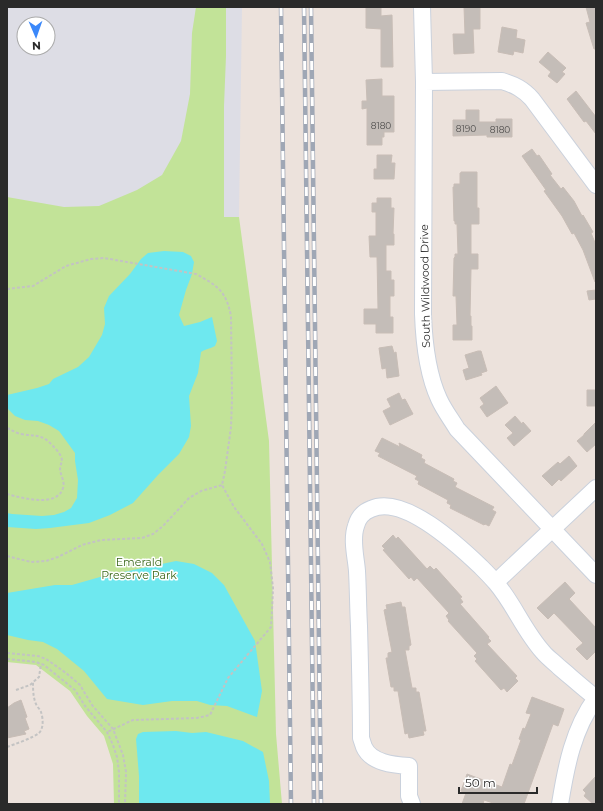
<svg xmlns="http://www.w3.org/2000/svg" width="603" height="811" viewBox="0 0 603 811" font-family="Montserrat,sans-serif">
<rect width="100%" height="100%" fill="#ece2dc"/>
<path fill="#dddde5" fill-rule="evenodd" d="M7,7H242L239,217H7ZM24,24H48V48H24Z"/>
<path fill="#c2e398" d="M196,7H226V56L224,106V217H239L269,441L276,734L282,804H114L113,764L104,736L87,716L70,691L36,665L7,662V197L64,207L99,206L137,190L162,175L181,141L190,94L192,33Z"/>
<path fill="#6ee8ef" d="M164,251L183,252L191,256L194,262L192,274L186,290L179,315L184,326L200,322L212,317L217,341L215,346C210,349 205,349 201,352L198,373L189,396L191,426L189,437L179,454L158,475L133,503L110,515L89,523L50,528L36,529L7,527V513L12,514L42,516L54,515L64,512L71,508L77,498L78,480L75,461V453L59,431L49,425L38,421L25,420L15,416L7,408V395L37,388L49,384L53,379L78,367L89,357L102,335L105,324L104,308L109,296L130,274L141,259L148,253Z
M176,561L194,564L212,573L224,585L255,641L262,691L257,717L227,706L210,705L197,701H172L143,705L107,699L84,671L57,649L43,642L28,640L7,635V593L55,585H72L100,577Z
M176,731L192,733L206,732L243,741L263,752L269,781L270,804H139V776L136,739L138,734L143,732Z"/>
<path fill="#c4bdb8" stroke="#c8bdb6" d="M366,7H381V16L392,15L393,67H381V29L366,28Z
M464,7H480V29H473L474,53L454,54L453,34H465Z
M586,7H596V49H594L586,23L590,22Z
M502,27L517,30L516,38L525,40L523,53L514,51L513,55L498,52Z
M548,52L566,68L562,72L565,74L557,83L548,76L551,72L539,62Z
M382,79V96H394V132H384V137H382V145H367V108L362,109V101H367L366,80Z
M576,91L596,117V134L586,121L584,122L567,99Z
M466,110H479V122H496V119H512V137H487V135L453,136V120H466Z
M532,149L537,156L539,155L552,174L550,175L561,189L563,187L574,201L582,216L583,215L593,232L591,233L596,245V282H595L583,250L574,233L572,234L562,216L544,191L546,190L522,156Z
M377,155H392L391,163H395L394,179H374V169H377Z
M461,172H477V208H479V224H471V254H478V269H471L470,316H471V326H472V340H453V325H457L456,296H453L454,258L455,257V254H458L457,224H455V221H454L453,187H454V184H460V173H461Z
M377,198H391V208H394L393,234H394V245H386V271H391V280H394V296H390V317H393V333H376V324H364V309H378L377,257H370L369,236H376V212H372V203H377Z
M596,290V299L589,300L587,291Z
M392,346L394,353L396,352L399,376L387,378L386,368L382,369L379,348Z
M478,351H481L487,371L481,373L482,375L466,380L463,370L469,368L465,355Z
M496,386L508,403L487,417L480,407L484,404L480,398Z
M587,390H596V406H587Z
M399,393L402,400L405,399L413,414L390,425L383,411L391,407L387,399Z
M515,416L522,424L523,422L531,431L514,446L507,438L513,433L505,425Z
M596,422V444L587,452L577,441L584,435V434Z
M382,438L400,447L399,443L422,455L421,458L425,460L424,463L454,479L453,481L457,483L455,487L494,507L492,510L496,512L489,526L485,524L484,525L450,508L451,505L447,503L448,500L418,484L419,481L415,479L417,476L378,456L380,453L375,451Z
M569,456L577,466L561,481L559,479L552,486L542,476L558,462L560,464Z
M393,535L396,539L398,537L427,569L430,566L434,570L436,568L462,597L460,598L463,602L460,604L489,637L488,638L491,641L487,644L517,676L515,678L518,681L507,692L504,688L501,690L475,661L477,659L474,656L477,653L448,621L449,620L446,616L449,613L417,578L414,581L411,577L409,579L383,550L385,549L382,546Z
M565,582L575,593L569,599L596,628V651L587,660L576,649L583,643L554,613L548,619L537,608Z
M401,602L402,607H405L411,645L409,646V650H405L412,688H416V692H419L426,731H423L424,735L409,738L408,733L405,734L398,691H394V687H391L386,658H388V653L392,652L384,610L387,609L386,605Z
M532,697L564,709L558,726L553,724L524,804H496L484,800L483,804H462L466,793L461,791L467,774L502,787L510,764L512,765L521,740L519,739L523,728L525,729L531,714L526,713Z
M21,700L27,717L25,718L29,729L24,731L26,734L7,738V708L14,703Z
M596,776V804H593L584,796L586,793L583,790Z"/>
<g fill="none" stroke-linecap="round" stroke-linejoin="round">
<defs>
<path id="minor" d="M422,7L424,82L423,314C424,343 427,373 439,399C444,410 451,419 457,429L596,575
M424,82L502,81C515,85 523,89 532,99L596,185
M496,582L596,488
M412,804L409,796V766C394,765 371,763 364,747C363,744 362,741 361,738C361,700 360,663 359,626C358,608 358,589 357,571C356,557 351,540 356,526C358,518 363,512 371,509C404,494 459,546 481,567C486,572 491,577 496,583C514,604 524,631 543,652C548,658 554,662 559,667C571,677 583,688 596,698
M560,804C566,767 573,729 596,698"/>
</defs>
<use href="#minor" stroke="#cad1dc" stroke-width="18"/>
<path stroke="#c3c3c3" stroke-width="2" stroke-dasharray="3 2" stroke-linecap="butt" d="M7,289L33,286L66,266L91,259L104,258L196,274C218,286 226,291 231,316L232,399L231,427L225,471L222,485L234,507L262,544L270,562L273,588L272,611L271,627L228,678L210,715L197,718L133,720L107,732
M7,428C12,430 16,433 21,434C31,436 39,434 48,441C53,446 62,454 62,461C61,464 60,467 60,470C61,476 65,482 63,488C57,508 22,498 7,494
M7,556L31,562L46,561L58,557L82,545L101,540L142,538L153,534L163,526L189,498L201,491L222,485
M7,653L38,656L46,659L66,673L80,685L92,705L113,729L123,755L126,772L125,804
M7,659L36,662L44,665L75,690L85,706L107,732L113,745L117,757L119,772V804
M16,690L30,685L39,677L41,664
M7,747C15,744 33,738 39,733C44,728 43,718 41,712C40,709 37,707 36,704C33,697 33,689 33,682"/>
<use href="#minor" stroke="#fff" stroke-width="16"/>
<defs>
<path id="rail" d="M281,7L291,804
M304,7L314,804
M311,7L321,804"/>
</defs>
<use href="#rail" stroke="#9fa7b5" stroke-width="4.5"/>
<use href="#rail" stroke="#fff" stroke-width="3" stroke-dasharray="9" stroke-linecap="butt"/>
</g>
<g text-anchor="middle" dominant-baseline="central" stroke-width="3" stroke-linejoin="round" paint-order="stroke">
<g font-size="9" fill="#504f4e">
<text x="381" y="125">8180</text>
<text x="466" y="128">8190</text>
<text x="500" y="129">8180</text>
</g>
<g font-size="11" fill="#2a2a2a" stroke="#fff">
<text transform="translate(425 286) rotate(-91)">South Wildwood Drive</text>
</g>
<g font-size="11" fill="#3b681a" stroke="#fff">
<text x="139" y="562">Emerald<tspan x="139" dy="13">Preserve Park</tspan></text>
</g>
</g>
<rect width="603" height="811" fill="none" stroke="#2a2a2a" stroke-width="16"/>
<g transform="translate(36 36) rotate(178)"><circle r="19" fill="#ffffff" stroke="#aaaaaa"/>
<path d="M0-3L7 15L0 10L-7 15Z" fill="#3b88fa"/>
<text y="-6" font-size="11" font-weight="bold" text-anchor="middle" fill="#2a2a2a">N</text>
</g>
<path d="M459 787v6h78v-6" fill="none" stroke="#2a2a2a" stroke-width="2"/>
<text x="465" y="787" font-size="12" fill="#2a2a2a" stroke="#ffffff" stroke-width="3" paint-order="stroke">50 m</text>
</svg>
